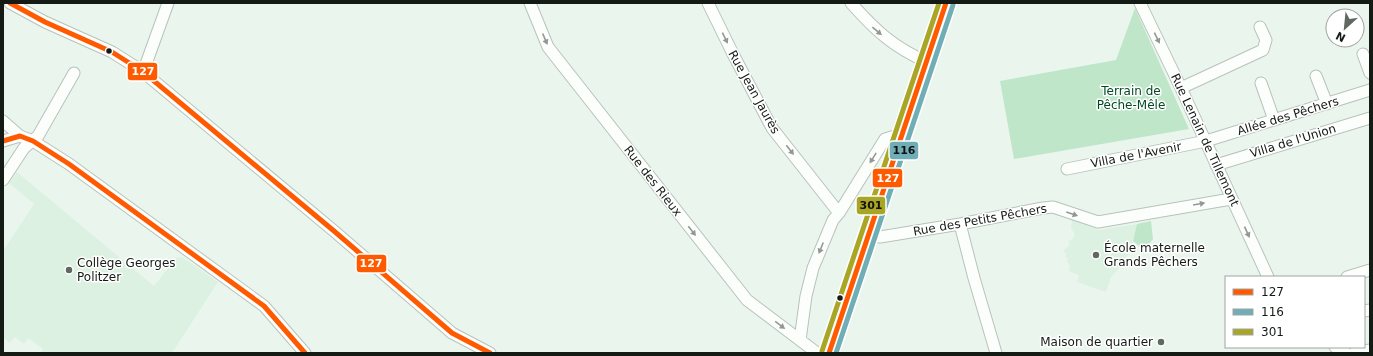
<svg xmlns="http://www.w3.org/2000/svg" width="1373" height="356" viewBox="0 0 1373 356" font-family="'DejaVu Sans',sans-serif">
<rect width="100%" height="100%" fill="#eaf6ed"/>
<path fill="#dcf1e1" d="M17,172L154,286L176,258L182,257L218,282L172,353H40L43,349L28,338L24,344L15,337L10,343L3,337V251L34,204L9,183Z
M1072,220L1099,230L1137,224L1133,241L1127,257L1121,266L1111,277L1106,292L1077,282L1079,275L1069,271L1070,266L1067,261L1068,258L1065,257L1066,254L1064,251L1065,249L1069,246L1070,243L1068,242L1069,240L1073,239L1075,234L1071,228Z"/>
<path fill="#bfe6c9" d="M1135,8L1189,129L1014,159L1000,81L1116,60Z
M1151,221L1153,239L1144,250L1133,241L1137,224Z"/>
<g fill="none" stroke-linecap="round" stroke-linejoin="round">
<defs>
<path id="street" d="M10,3L45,22L112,52L142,71L334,231L452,333L490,353
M530,3L548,47L747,300L817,353
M708,3L733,54L772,128L839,213
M851,3C875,30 893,47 927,62
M1140,3L1181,88L1268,277
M1363,54L1370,73
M142,71L146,64L168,3
M1316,76L1327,104
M1261,83L1274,120
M1181,88L1263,50L1266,40L1260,27
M3,121L20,136
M3,141L20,136L33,141L69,164L264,306L305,353
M1216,165L1370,118
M1067,169L1206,141L1370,90
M3,180L24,148L38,136L74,73
M960,224L974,278L996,353
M869,236L880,237L960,224L1043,208L1053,207L1098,222L1231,199
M1347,277L1370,270
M1364,311L1370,310
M800,340L806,296L813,268L833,220L839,213L885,139L895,136L901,137
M1335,347L1346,353
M1354,353L1370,350"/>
<path id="secondary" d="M829,353L946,3"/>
</defs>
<use href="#street" stroke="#b8c2bb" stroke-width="13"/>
<use href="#secondary" stroke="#b8c2bb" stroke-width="18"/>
<use href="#street" stroke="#fcfefc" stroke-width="11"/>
<use href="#secondary" stroke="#fcfefc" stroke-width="16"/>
<defs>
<path id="bus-1" d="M10,3L45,22L112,52L142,71L334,231L452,333L490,353
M3,141L20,136L33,141L69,164L264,306L305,353
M829,353L946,3"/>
<path id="bus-2" d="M836,353L953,5"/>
<path id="bus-3" d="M822,351L939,3"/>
</defs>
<use href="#bus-1" stroke="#fff" stroke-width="8"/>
<use href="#bus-2" stroke="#fff" stroke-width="8"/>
<use href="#bus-3" stroke="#fff" stroke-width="8"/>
<use href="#bus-1" stroke="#ff5a00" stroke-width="5"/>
<use href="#bus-2" stroke="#70aeb7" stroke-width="5"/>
<use href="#bus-3" stroke="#a9a626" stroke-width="5"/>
</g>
<defs><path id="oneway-solid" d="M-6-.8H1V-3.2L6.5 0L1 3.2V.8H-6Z"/></defs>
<g fill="#949894">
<use href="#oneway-solid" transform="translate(877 31) rotate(40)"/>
<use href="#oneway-solid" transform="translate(725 38) rotate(64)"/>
<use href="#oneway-solid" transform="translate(1157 38) rotate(64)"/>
<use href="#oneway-solid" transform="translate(545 39) rotate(67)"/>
<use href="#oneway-solid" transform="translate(790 150) rotate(52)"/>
<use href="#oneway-solid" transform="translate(873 158) rotate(122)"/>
<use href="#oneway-solid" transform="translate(1199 204) rotate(-10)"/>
<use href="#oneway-solid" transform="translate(1072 214) rotate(19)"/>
<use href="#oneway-solid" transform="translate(692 231) rotate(52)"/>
<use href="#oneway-solid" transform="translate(1247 232) rotate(65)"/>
<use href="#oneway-solid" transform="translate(821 248) rotate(112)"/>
<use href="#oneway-solid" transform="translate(780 325) rotate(37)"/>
</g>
<g fill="#141b15" stroke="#fff" stroke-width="1.5">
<circle cx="109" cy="51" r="3.5"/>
<circle cx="840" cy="298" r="3.5"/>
</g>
<g fill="#5f6861" stroke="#fff" stroke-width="1.5">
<circle cx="1096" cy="255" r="4"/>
<circle cx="69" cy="270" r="4"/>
<circle cx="1161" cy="342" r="4"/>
</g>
<g text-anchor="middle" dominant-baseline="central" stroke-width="3" stroke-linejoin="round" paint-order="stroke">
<g font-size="12" fill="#004921" stroke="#fff">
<text x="1131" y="91">Terrain de<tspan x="1131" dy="14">Pêche-Mêle</tspan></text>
</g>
<g font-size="12" fill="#141b15" stroke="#fff">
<text transform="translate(754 92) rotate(61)">Rue Jean Jaurès</text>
<text transform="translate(1288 116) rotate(-17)">Allée des Pêchers</text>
<text transform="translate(1205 140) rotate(65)">Rue Lenain de Tillemont</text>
<text transform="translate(1293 141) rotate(-17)">Villa de l'Union</text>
<text transform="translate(1136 155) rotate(-11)">Villa de l'Avenir</text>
<text transform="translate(653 181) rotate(52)">Rue des Rieux</text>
<text transform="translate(980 220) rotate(-10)">Rue des Petits Pêchers</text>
</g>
<g font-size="12" fill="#141b15" stroke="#fff" text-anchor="start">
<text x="1104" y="248">École maternelle<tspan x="1104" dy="14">Grands Pêchers</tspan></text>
<text x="77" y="263">Collège Georges<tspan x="77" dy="14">Politzer</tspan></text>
<text x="1153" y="342" text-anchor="end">Maison de quartier</text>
</g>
</g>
<g stroke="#fff" stroke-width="1.5">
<rect x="127" y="62" width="31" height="19" rx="4" fill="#ff5a00"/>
<rect x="889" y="141" width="30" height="19" rx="4" fill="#70aeb7"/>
<rect x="872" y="168" width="31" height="20" rx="4" fill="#ff5a00"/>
<rect x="856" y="196" width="30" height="19" rx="4" fill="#a9a626"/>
<rect x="356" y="254" width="31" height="19" rx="4" fill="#ff5a00"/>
</g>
<g font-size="11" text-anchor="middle" font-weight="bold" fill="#fff">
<text x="143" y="75">127</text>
<text x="888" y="182">127</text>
<text x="371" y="267">127</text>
</g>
<g font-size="11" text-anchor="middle" font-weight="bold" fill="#111">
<text x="904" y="154">116</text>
<text x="871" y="209">301</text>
</g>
<rect width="1373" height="356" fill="none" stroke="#141b15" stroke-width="8"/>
<rect x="1225" y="276" width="140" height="72" fill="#ffffff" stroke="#a1a4a1"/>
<rect x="1233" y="289" width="20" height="6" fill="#ff5a00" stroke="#a1a4a1"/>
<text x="1261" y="296" font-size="12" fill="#141b15">127</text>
<rect x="1233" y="309" width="20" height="6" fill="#70aeb7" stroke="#a1a4a1"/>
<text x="1261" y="316" font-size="12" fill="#141b15">116</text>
<rect x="1233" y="329" width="20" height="6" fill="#a9a626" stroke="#a1a4a1"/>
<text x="1261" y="336" font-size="12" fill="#141b15">301</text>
<g transform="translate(1345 28) rotate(207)"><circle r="19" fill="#ffffff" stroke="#a1a4a1"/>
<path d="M0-3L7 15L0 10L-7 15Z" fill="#5f6861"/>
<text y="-6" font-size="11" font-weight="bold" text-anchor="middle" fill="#141b15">N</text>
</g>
</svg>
